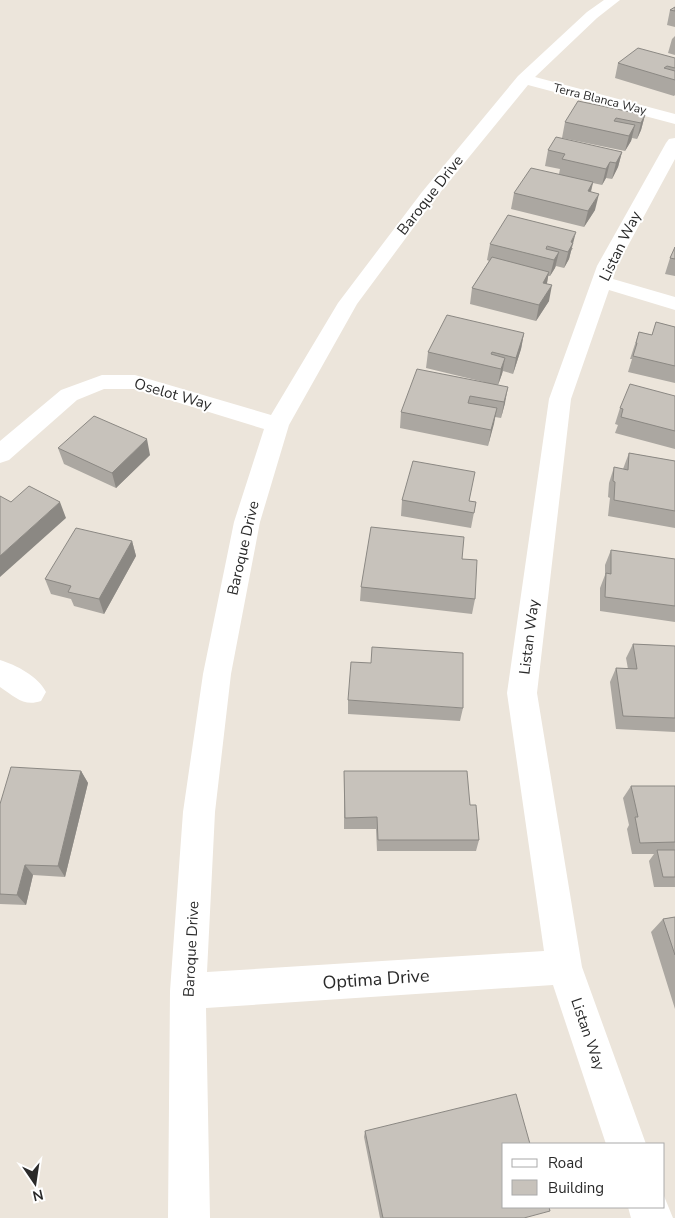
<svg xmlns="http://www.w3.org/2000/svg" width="675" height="1218" viewBox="0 0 675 1218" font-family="'Nunito Sans',sans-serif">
<rect width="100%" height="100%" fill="#ece5db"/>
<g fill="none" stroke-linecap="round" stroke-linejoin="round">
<path fill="#fff" fill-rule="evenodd" d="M604,0H620L597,18L535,77L675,114V124L528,85L434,200L357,304L289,425L260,522L231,674L215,812L207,972L544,951L507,693L549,399L597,266L666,143L669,139L675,138V159L617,266L613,279L675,297V310L609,290L571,399L537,693L582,967L646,1144H606L553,985L206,1008L210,1218H168L170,991L183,812L203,674L234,522L264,429L134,389H104L77,400L9,460L0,463V441L61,390L102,375H135L271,415L338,303L422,192L518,76L587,12Z
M0,660C16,665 38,676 46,692L41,701C24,707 15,697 0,687Z
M664,1196L673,1218H631L628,1207H664Z"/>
</g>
<path fill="#aba7a1" d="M675,7V27L667,25L670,10Z
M675,36V55L668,53L672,39Z
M675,58V95L674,96L615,78L618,63Z
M645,115L641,130L637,139L632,138L631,141L625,151L562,138L565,122Z
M548,150L622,152L618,167L612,179L606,178L602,185L593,183L591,192L595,210L584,227L511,209L514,193L559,174L560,169L545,166Z
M490,244L573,248L571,251L569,259L564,268L556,266L550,276H548L547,283L549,301L536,321L470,304L472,288L489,261L487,260Z
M675,247V276L665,274L670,258Z
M656,322L675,327V383L628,372L632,359H630L639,332L652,335Z
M524,333L521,349L513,374L503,371L498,385L505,403L501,418L495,417L488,446L400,428L401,412L484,382L426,368L428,352Z
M675,396V449L615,433L618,425L615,424L620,408Z
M58,448L150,455L116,488L64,464Z
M629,453L675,461V528L608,516L610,498L608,497L609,483L614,467L623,469Z
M402,500L470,501L476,502L471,528L401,516Z
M132,541L136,556L104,614L74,606L71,599L51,594L45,579Z
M611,550L675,559V622L600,611V588L605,575V565Z
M462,559L475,599L472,614L360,601L361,587Z
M633,644L675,646V732L616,729L610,682L616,668L628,669L626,658Z
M348,700L463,708L460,721L348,714Z
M81,771L88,783L65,877L33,875L26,905L0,904V804Z
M344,771L470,805L479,840L476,851H377L376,829H344Z
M631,786H675V887H654L649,861L654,854H632L627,829L629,825L623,798Z
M675,917V1009L651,932L663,919Z
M365,1131L524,1218H380L364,1137Z"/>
<path fill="#8b8883" d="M645,115L641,130L637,139L641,123Z
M635,125L631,141L625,151L629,136Z
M622,152L618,167L612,179L616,163Z
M610,162L606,178L602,185L606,169Z
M593,182L589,198L588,191Z
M599,194L595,210L584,227L588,211Z
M576,232L569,259L564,268L571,242Z
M559,252L555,268L550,276L554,260Z
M549,272L546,288L543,283Z
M552,285L549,301L536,321L539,305Z
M524,333L521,349L513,374L516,358Z
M505,358L502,374L498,385L501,369Z
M508,387L505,403L501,418L504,402Z
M497,408L494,424L488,446L491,430Z
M147,439L150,455L116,488L112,473Z
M60,502L66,518L0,577V556Z
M132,541L136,556L104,614L99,599Z
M81,771L88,783L65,877L58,866Z
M25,865L33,875L26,905L17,895Z"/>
<path fill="#c7c2bb" stroke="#8b8883" d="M675,7V11L670,10Z
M638,48L675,58V68L667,66L664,68L675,71V80L618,63Z
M578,101L645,115L641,123L616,118L614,121L635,125L629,136L565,122Z
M556,137L622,152L616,163L610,162L606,169L562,159L565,154L548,150Z
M531,168L593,182L588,191L599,194L588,211L514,193Z
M508,215L576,232L571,242L573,243L568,252L547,246L546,249L559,252L554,260L490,244Z
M675,247V259L670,258Z
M492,257L549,272L543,283L552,285L539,305L472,288Z
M447,315L524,333L516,358L492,352L491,354L505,358L501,369L428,352Z
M656,322L675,327V366L633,356L637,343H636L639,332L652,335Z
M417,369L508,387L504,402L470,396L468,403L497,408L491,430L401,412Z
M630,384L675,396V431L621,417L623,409L620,408Z
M94,416L147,439L112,473L58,448Z
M629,453L675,461V511L614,500L615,482L613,481L614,467L628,470Z
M413,461L475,472L469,501L476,502L474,513L402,500Z
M29,486L60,502L0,556V496L11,502Z
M371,527L464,537L462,559L477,560L475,599L361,587Z
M76,528L132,541L99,599L68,592L71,586L45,579Z
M611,550L675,559V606L605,597L606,573L611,574Z
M633,644L675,646V718L623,716L616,668L637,669Z
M372,647L463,653V708L348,700L351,662L371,663Z
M11,767L81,771L58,866L25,865L17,895L0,894V804Z
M344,771H467L470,805H476L479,840H378L377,817L345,818Z
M631,786H675V842L640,843L635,817H638Z
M657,850H675V877H663Z
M675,917V955L663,919Z
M516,1094L530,1144H504V1207H549L550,1211L524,1218H383L365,1131Z"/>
<g text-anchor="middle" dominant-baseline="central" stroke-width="4" stroke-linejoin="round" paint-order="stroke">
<g font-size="12" fill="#2a2a2a" stroke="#fff">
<text transform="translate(600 99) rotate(14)">Terra Blanca Way</text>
</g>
<g font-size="15" fill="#2a2a2a" stroke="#fff">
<text transform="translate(430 195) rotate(-52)">Baroque Drive</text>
<text transform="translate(620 246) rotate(-64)">Listan Way</text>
<text transform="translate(173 394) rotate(16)">Oselot Way</text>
<text transform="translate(243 548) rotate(-77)">Baroque Drive</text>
<text transform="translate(529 637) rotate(-83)">Listan Way</text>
<text transform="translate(191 949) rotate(-87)">Baroque Drive</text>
<text transform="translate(588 1034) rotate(71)">Listan Way</text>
</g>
<g font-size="18" fill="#2a2a2a" stroke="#fff">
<text transform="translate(376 979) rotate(-4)">Optima Drive</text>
</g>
</g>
<rect x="502" y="1143" width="162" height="65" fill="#ffffff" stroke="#aaaaaa"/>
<rect x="512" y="1159" width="25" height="8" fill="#ffffff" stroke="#aaaaaa"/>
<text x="548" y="1168" font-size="15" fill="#2a2a2a">Road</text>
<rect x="512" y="1180" width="25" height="15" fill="#c7c2bb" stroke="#aaaaaa"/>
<text x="548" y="1193" font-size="15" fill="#2a2a2a">Building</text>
<g transform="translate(35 1183) rotate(167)" stroke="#ffffff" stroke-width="4" paint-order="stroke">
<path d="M0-4L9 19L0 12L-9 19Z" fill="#2a2a2a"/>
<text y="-8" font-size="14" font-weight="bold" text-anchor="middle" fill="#2a2a2a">N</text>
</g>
</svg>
